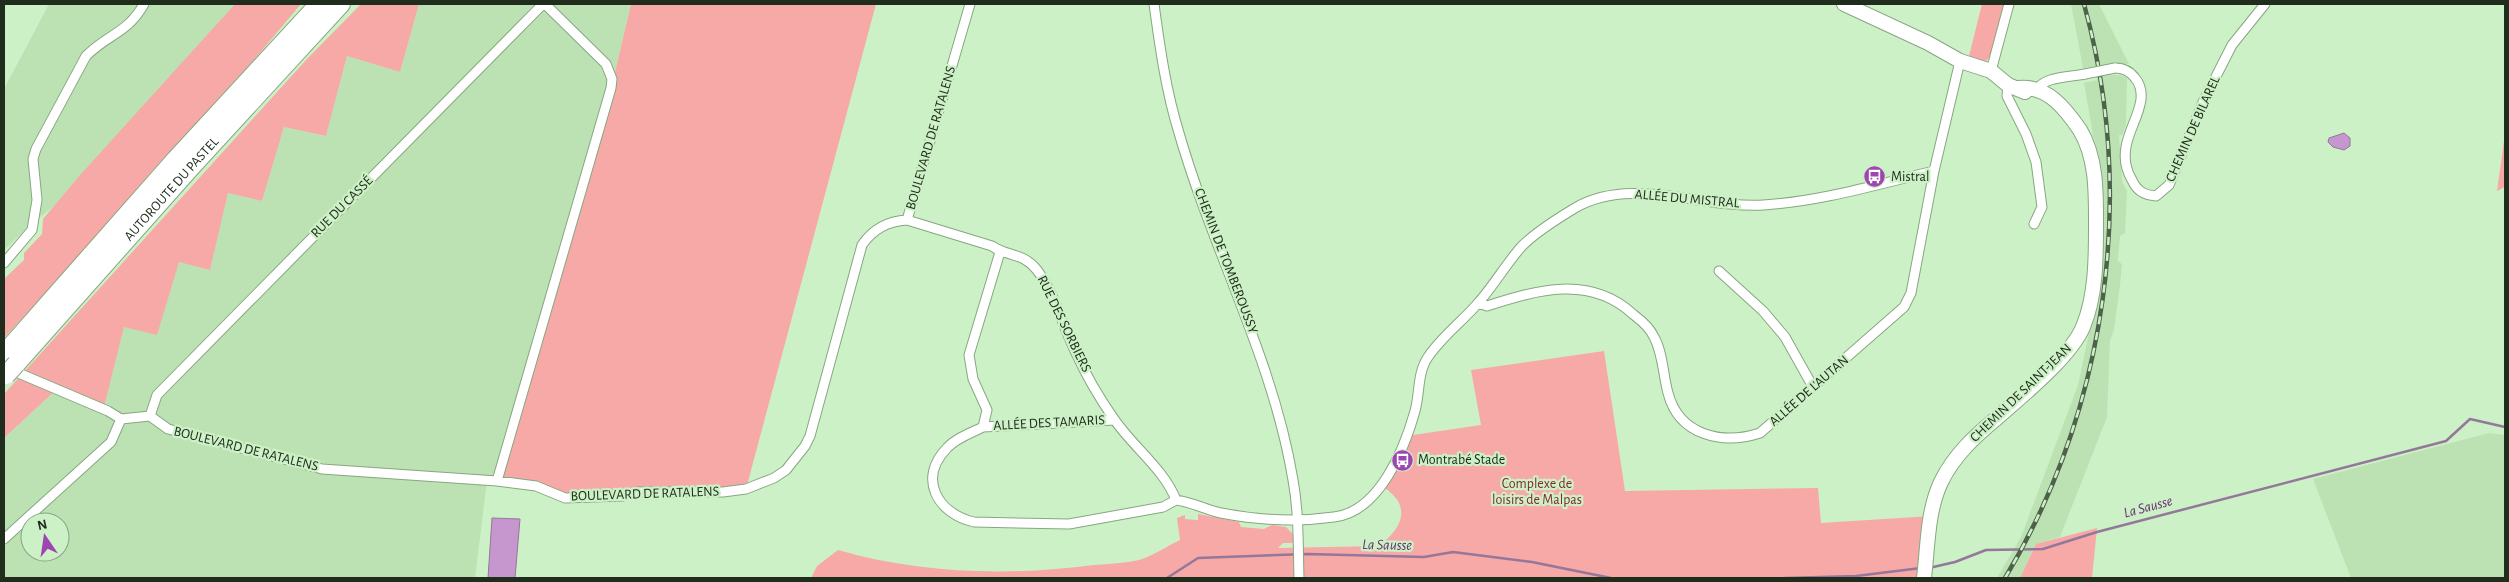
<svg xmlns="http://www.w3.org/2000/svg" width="2509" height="582" viewBox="0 0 2509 582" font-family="'Alegreya Sans',sans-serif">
<rect width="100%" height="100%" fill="#cdf1c6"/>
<path fill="#bce2b4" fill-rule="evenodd" d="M49,4H235L53,207L29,226L4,250V89Z
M419,4H631L611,88L497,481H487L475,578H4V438L56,390L104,406L124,327L179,262L210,269L228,193L262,201L284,127L326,136L347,56L400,72ZM30,522H60V552H30Z
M2071,4H2099L2129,64H2110L2112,75H2120L2127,78L2126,125L2122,135H2119L2122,181L2127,191L2125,233L2120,236L2118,261L2122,264L2120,285L2114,330L2110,341L2107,417L2060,537L2036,544L2020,578H1997L2021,537L2078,385L2099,286L2103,230L2099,155L2093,135L2084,83L2097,80L2094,67L2083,68Z
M2489,433L2505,435V578H2351L2313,479Z"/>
<path fill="#f7a9a7" d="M235,4H301L253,61L153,170L103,231L4,338V279L24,260V253L42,234L43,219L81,174Z
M361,4H419L400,72L347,56L326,136L284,127L262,201L228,193L210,270L179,262L157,335L124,327L104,407L56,390L4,438V394L306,60Z
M631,4H876L746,489L565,498L497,481L611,89Z
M1982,4H2006C2003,16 1996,60 1983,62C1979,63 1973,58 1969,56Z
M2505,134V187L2497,191Z
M1604,351L1625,491L1818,488L1821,523L1931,516L1924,578H811L817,566L838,550C920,574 1010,576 1094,565C1109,564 1125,563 1139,560C1153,556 1167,546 1180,540L1177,518L1185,515V519L1198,520V514L1239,522L1241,527L1264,529L1272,525L1286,527L1293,534V543H1283L1278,548L1378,546C1392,537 1407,520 1399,503C1396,496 1387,490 1382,485L1406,436L1481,425L1471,370Z
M2097,528L2092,578H2020L2036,544Z"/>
<path fill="#c697cf" stroke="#94779a" d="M2344,133L2350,138V146L2344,150L2333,147L2328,142L2329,138Z
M492,518L520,519L515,578H488Z"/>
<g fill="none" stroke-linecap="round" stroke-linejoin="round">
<path stroke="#94779a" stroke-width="2.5" d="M1929,568L1955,562L1986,550L2043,549L2097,532L2446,441L2470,419L2505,427
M1167,578L1198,558L1307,554L1424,557L1453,552L1532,562L1611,578
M1785,578L1856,576L1921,568"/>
<defs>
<path id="street" d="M1154,4C1160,48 1166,91 1179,133C1213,251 1273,359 1293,480C1299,513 1298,545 1299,578
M2115,68C2123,68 2130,71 2135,78C2152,98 2129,125 2126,147C2124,158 2126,170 2132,180C2137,191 2144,195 2156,196L2169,185L2203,102L2232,45L2265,4
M1991,71L2009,4
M2008,85L2007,96L2026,134L2036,162L2042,207L2034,224
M2036,92C2041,76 2071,77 2085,74
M907,220L992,246C1007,257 1023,252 1037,270C1055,294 1063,327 1076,353C1086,375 1100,399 1114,419C1133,447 1164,469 1176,500
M1000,252L969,355L973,379L987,410L983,427C971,433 956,438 947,448C917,479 938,514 974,522L1069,524L1163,507L1176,500
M4,263L32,230L37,200L33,159L36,149L86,56C109,33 127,34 144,4
M1719,271L1763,311L1785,337L1813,387
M1479,303L1487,306C1537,290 1590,274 1634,315C1642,321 1650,328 1654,337C1663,353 1663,375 1668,393C1679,436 1723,445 1760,433L1904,307L1911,293L1934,171L1960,61
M9,369L108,411L121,419L150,416L168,429L322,469L497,481L536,486L565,498L623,496L638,492H723L746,489L774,478L786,470L805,446L810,436L862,245C873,229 887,221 907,220L970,4
M150,416L157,395L543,4
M983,427L1114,420
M497,481L611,88L612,79L606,64L545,4
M1176,500C1192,502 1206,510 1221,513C1257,520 1298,522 1334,517C1379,512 1404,450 1415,411C1420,394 1417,373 1428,357C1442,336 1463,321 1479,302C1494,285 1506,264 1522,246C1534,234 1560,217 1575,208C1630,175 1703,209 1764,205C1823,201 1878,184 1934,171
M4,539L111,442L121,419"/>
<path id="secondary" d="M1844,4L1928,43L1960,61L1991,71L2008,85L2025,92
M1924,578C1928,546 1927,512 1941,482C1954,455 1976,435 1998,417C2022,396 2071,356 2083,327C2096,296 2096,258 2096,226C2096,194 2097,158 2080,130C2065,108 2047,85 2018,88"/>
<g id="highway">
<path d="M4,354L176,159L319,4"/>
<path id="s1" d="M16,364L192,166L341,4"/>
</g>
</defs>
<use href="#street" stroke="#86a780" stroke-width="11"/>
<use href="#secondary" stroke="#86a780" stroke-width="16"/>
<use href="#highway" stroke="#86a780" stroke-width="20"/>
<use href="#street" stroke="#fff" stroke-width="9"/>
<use href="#secondary" stroke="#fff" stroke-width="14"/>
<use href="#highway" stroke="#fff" stroke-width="18"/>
<defs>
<path id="rail" d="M2005,578C2107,408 2137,196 2084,4"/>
</defs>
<use href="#rail" stroke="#4e614a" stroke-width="4.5"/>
<use href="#rail" stroke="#cdf1c6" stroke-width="2.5" stroke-dasharray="8" stroke-linecap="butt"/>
<defs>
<path id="street-bridge" d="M2085,74L2115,68"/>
<path id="highway-bridge" d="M6,375L16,364"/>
</defs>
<use href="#street-bridge" stroke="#86a780" stroke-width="11" stroke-linecap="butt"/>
<use href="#highway-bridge" stroke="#86a780" stroke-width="20" stroke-linecap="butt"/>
<use href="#street-bridge" stroke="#fff" stroke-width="9"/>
<use href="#highway-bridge" stroke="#fff" stroke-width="18"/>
</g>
<defs>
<symbol id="bus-disc" viewBox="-11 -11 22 22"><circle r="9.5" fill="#9f45b1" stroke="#cdf1c6"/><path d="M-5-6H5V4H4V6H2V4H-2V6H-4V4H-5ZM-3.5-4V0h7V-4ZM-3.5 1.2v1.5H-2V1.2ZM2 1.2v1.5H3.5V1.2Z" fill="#fff"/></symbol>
</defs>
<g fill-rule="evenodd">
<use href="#bus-disc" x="1862" y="164" width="25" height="25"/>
<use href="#bus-disc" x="1390" y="448" width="25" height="25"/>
</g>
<g text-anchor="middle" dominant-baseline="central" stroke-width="4.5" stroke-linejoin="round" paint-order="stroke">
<g font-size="14" fill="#202d1d" stroke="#cdf1c6">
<text transform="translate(2193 129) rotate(-66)">CHEMIN DE BILAREL</text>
<text transform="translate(931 138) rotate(-74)">BOULEVARD DE RATALENS</text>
<text stroke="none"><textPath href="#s1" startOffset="234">AUTOROUTE DU PASTEL</textPath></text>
<text transform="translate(1687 199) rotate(5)">ALLÉE DU MISTRAL</text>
<text transform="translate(342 207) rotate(-45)">RUE DU CASSÉ</text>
<text transform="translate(1226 261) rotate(69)">CHEMIN DE TOMBEROUSSY</text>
<text transform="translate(1064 324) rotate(64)">RUE DES SORBIERS</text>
<text transform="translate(1809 391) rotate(-41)">ALLÉE DE L'AUTAN</text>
<text transform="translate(2021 393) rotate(-44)">CHEMIN DE SAINT-JEAN</text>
<text transform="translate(1049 423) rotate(-3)">ALLÉE DES TAMARIS</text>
<text transform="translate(246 449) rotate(14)">BOULEVARD DE RATALENS</text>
<text transform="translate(645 494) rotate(-2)">BOULEVARD DE RATALENS</text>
</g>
<g font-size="14" fill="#202d1d" stroke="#cdf1c6" text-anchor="start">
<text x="1891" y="177">Mistral</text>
<text x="1418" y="460">Montrabé Stade</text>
</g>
<g font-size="14" fill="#83282e" stroke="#cdf1c6">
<text x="1537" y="484">Complexe de<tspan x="1537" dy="16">loisirs de Malpas</tspan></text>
</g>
<g font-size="15" font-style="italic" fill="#693074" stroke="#cdf1c6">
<text transform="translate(2148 507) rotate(-15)">La Sausse</text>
<text transform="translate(1387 545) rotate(1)">La Sausse</text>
</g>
</g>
<rect width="2509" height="582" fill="none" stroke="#202d1d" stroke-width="10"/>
<g transform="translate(45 537) rotate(347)"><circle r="24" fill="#cdf1c6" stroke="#88a382"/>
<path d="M0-4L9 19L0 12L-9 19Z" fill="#9f45b1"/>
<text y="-8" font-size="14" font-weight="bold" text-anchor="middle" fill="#202d1d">N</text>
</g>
</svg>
